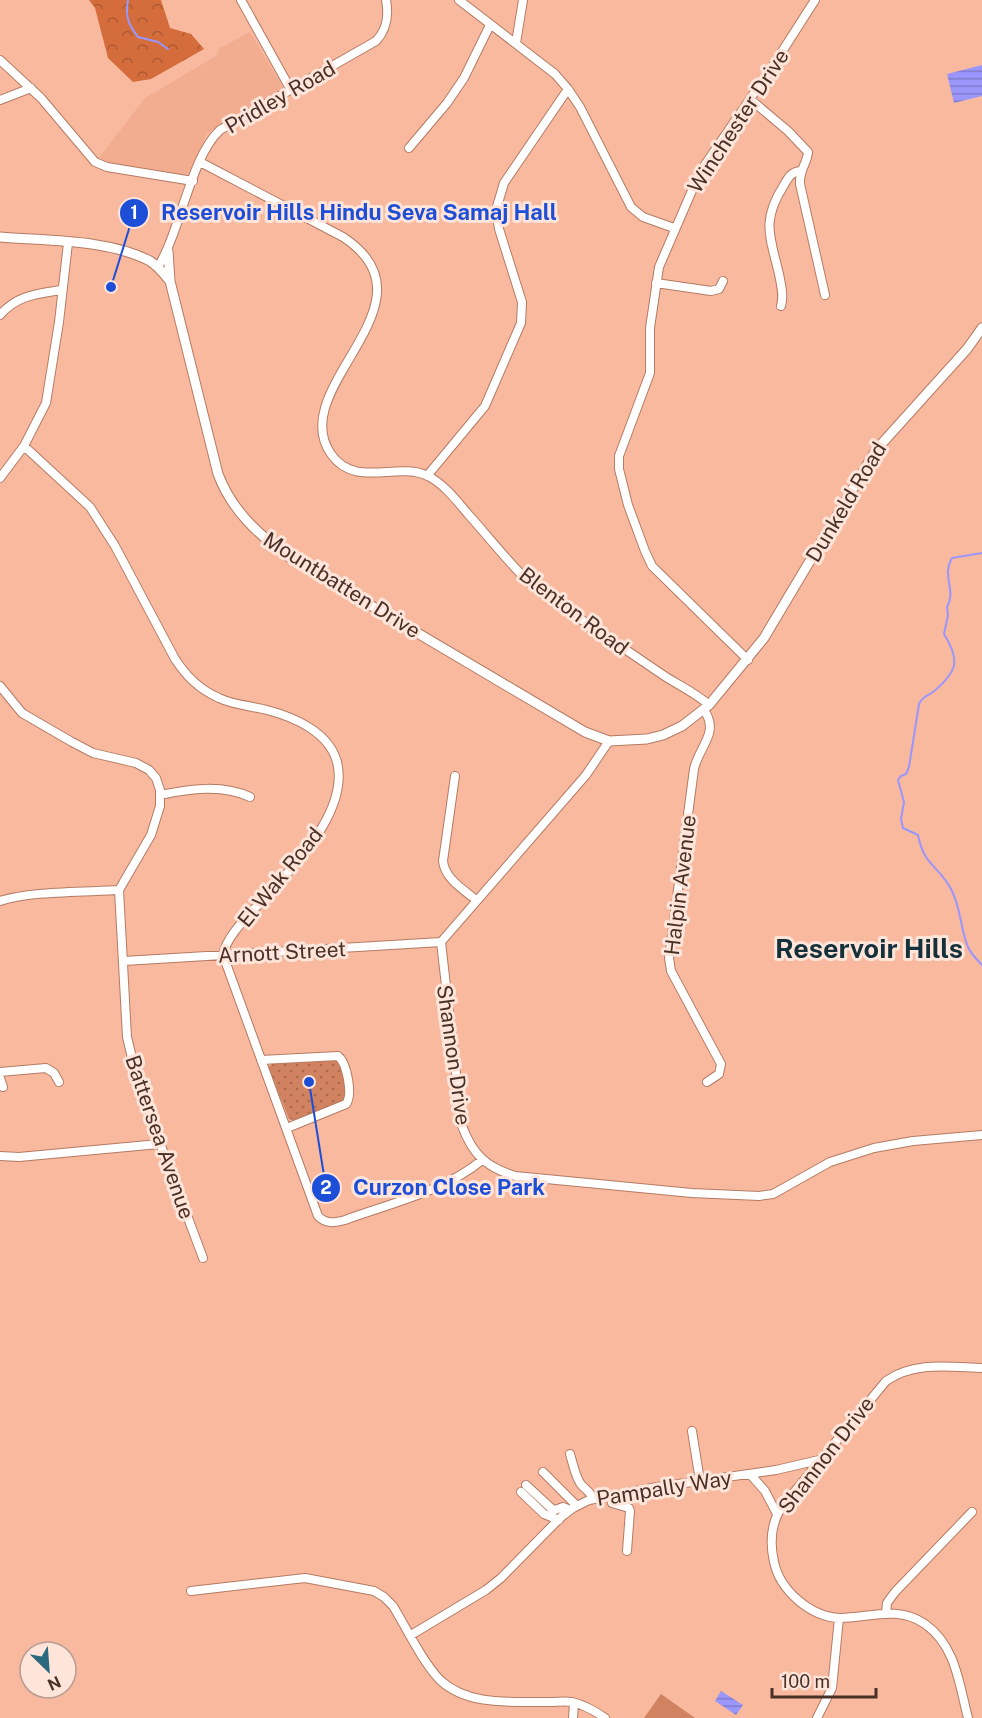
<svg xmlns="http://www.w3.org/2000/svg" width="982" height="1718" viewBox="0 0 982 1718" font-family="'Public Sans',sans-serif">
<defs>
<pattern id="grass-dots" width="8" height="8" patternUnits="userSpaceOnUse" patternTransform="scale(1.5)"><rect width="8" height="8" fill="#d18260"/><path d="M2 2h.1M6 6h.1" fill="none" stroke="#ac6b4f" stroke-width="1.8" stroke-linecap="round"/></pattern>
<pattern id="forest-crowns" width="20" height="18" patternUnits="userSpaceOnUse" patternTransform="scale(1.5)"><rect width="20" height="18" fill="#d46c3c"/><path d="M2 6a3 3 0 1 1 6 0M12 15a3 3 0 1 1 6 0" fill="none" stroke="#ae5932"/></pattern>
<pattern id="water-rules" width="6" height="5" patternUnits="userSpaceOnUse" patternTransform="scale(1.5)"><rect width="6" height="5" fill="#9a96fb"/><path d="M0 2.5h6" fill="none" stroke="#807bcb"/></pattern>
</defs>
<rect width="100%" height="100%" fill="#f8b99f"/>
<path fill="#f2ad91" d="M250,32L284,89L207,133L190,173L184,176L106,162L99,158L145,98L216,56L220,48Z"/>
<path fill="url(#grass-dots)" d="M337,1059L341,1063L347,1098L343,1104L297,1121L289,1119L268,1067L274,1063Z"/>
<path fill="url(#forest-crowns)" d="M89,0H161L170,28L191,34L204,49L151,79L133,82L108,58L95,8Z"/>
<path fill="#d18260" d="M661,1694L695,1718H644Z"/>
<path fill="url(#water-rules)" d="M982,65V96L954,103L947,74Z
M721,1691L743,1705L736,1715L715,1701Z"/>
<g fill="none" stroke-linecap="round" stroke-linejoin="round">
<path stroke="#9a96fb" stroke-width="2" d="M128,0C125,16 128,24 138,37L158,42L168,49
M982,553L952,558C941,577 957,590 947,607L948,615L944,634C961,661 957,672 933,692C927,696 922,697 919,704L909,767L906,774L901,776L898,780L904,802L901,819L903,828L918,835C924,866 938,865 951,889C961,907 960,928 968,947C971,954 977,960 982,965"/>
<defs>
<path id="minor" d="M241,0L291,90
M459,0L555,74L568,89L580,107L631,207L643,217L674,228
M516,43L523,0
M0,60L41,98L95,162L107,167L193,181
M750,99L788,131L808,152C807,164 799,170 800,184L825,295
M0,100L31,88
M409,148L447,103L464,78L490,25
M200,162L343,237C444,303 284,387 331,454C355,489 397,461 428,476C444,484 457,501 468,514C485,533 501,553 519,572C538,593 564,608 588,624C613,641 638,658 663,675C678,685 696,693 709,705
M158,267C181,230 191,156 220,130L376,41C387,29 389,16 386,0
M656,283L711,291L719,289L723,281
M781,306C784,295 781,285 779,274C770,236 761,221 784,185C788,178 791,172 800,171
M0,315C17,295 37,294 61,290
M24,446L90,507L115,546L175,659C187,677 199,689 219,698C233,705 252,706 267,710C294,717 329,732 337,762C350,813 288,873 256,907C244,920 226,938 223,955L318,1216C326,1224 334,1223 345,1220C389,1204 447,1190 482,1160
M427,476L485,406L521,323L522,302L499,229L496,210L504,183L568,89
M0,478L24,446L46,403L59,322L68,243
M748,660L652,566L645,551L628,505L619,469V456L650,373V328L659,267L700,172L776,61L815,0
M0,686L22,713L72,742L93,753L136,763L149,770L156,778L160,790V806L151,835L119,890L127,1037L139,1087L203,1258
M704,710C720,733 699,746 694,769L669,958L671,971L721,1064L719,1074L707,1082
M609,741L586,775L441,942L462,1126C473,1155 486,1167 515,1176L692,1193L759,1196L773,1194L830,1162L874,1148L913,1141L982,1135
M455,776L443,861C445,879 463,889 476,900
M160,795C189,789 222,784 250,797
M0,901C29,891 87,892 119,890
M124,961L441,942
M261,1060L338,1056C347,1063 353,1095 346,1104L287,1128
M0,1072L46,1068L54,1073L59,1082
M0,1078L3,1087
M0,1156L19,1157L159,1144
M692,1431L700,1481
M570,1454C573,1464 575,1475 580,1483C584,1489 590,1491 593,1498
M543,1472L577,1506
M750,1474L765,1491L777,1514
M526,1485L552,1509L555,1510L563,1507L570,1510
M521,1492L544,1514L559,1520
M610,1495L612,1503L629,1508L630,1511L627,1551
M191,1591L305,1578L374,1591L384,1597L393,1606C407,1629 422,1661 440,1680C469,1707 513,1701 550,1702C557,1702 565,1701 572,1702C585,1705 595,1711 605,1718
M886,1613L887,1603L895,1592L972,1512
M411,1635L486,1590L501,1578L561,1517L573,1508L589,1500L657,1487L776,1470L819,1460
M573,1718L574,1703
M817,1718L832,1688L839,1618
M968,1718C959,1684 956,1646 925,1624C897,1605 869,1618 840,1618C810,1617 780,1590 774,1562C770,1544 771,1524 781,1508L886,1381C914,1361 950,1367 982,1368"/>
<path id="major" d="M0,237C47,241 108,239 150,261C158,266 164,274 170,281L218,474C232,511 258,534 289,557L585,732L609,741L647,739L663,735L682,726L709,705L764,638L876,450L967,349L982,328
M168,251L170,281"/>
</defs>
<use href="#minor" stroke="#b57b63" stroke-width="10"/>
<use href="#major" stroke="#b57b63" stroke-width="11"/>
<use href="#minor" stroke="#fff" stroke-width="8"/>
<use href="#major" stroke="#fff" stroke-width="9"/>
</g>
<g text-anchor="middle" dominant-baseline="central" stroke-width="6" stroke-linejoin="round" paint-order="stroke">
<g font-size="21" fill="#4a3127" stroke="#fee4d9">
<text transform="translate(280 97) rotate(-30)">Pridley Road</text>
<text transform="translate(738 121) rotate(-57)">Winchester Drive</text>
<text transform="translate(846 502) rotate(-59)">Dunkeld Road</text>
<text transform="translate(342 585) rotate(32)">Mountbatten Drive</text>
<text transform="translate(574 611) rotate(37)">Blenton Road</text>
<text transform="translate(280 877) rotate(-51)">El Wak Road</text>
<text transform="translate(680 885) rotate(-83)">Halpin Avenue</text>
<text transform="translate(282 952) rotate(-3)">Arnott Street</text>
<text transform="translate(454 1055) rotate(82)">Shannon Drive</text>
<text transform="translate(160 1137) rotate(71)">Battersea Avenue</text>
<text transform="translate(826 1455) rotate(-52)">Shannon Drive</text>
<text transform="translate(664 1488) rotate(-9)">Pampally Way</text>
</g>
<g font-size="27" font-weight="bold" fill="#13303b" stroke="#fee4d9">
<text x="869" y="948">Reservoir Hills</text>
</g>
</g>
<path fill="none" stroke="#1d4ed8" stroke-width="2" d="M111 287L134 213M309 1082L326 1188"/>
<g fill="#1d4ed8" stroke="#fee4d9" stroke-width="2">
<circle cx="111" cy="287" r="6"/>
<circle cx="309" cy="1082" r="6"/>
<circle cx="134" cy="213" r="15"/>
<circle cx="326" cy="1188" r="15"/>
</g>
<g font-size="18" text-anchor="middle" font-weight="bold" fill="#fff">
<text x="134" y="219">1</text>
<text x="326" y="1194">2</text>
</g>
<g font-size="22" text-anchor="middle" font-weight="bold" fill="#1d4ed8" stroke="#fee4d9" stroke-width="6" stroke-linejoin="round" paint-order="stroke">
<text x="359" y="220">Reservoir Hills Hindu Seva Samaj Hall</text>
<text x="449" y="1195">Curzon Close Park</text>
</g>
<g transform="translate(48 1670) rotate(155)"><circle r="28" fill="#fee4d9" stroke="#b69c92" stroke-width="1.5"/>
<path d="M0-4.5L10 22L0 15L-10 22Z" fill="#2b697f"/>
<text y="-9" font-size="16" font-weight="bold" text-anchor="middle" fill="#4a3127">N</text>
</g>
<path d="M772 1688v9h104v-9" fill="none" stroke="#4a3127" stroke-width="3"/>
<text x="781" y="1688" font-size="18" fill="#4a3127" stroke="#fee4d9" stroke-width="4.5" paint-order="stroke">100 m</text>
</svg>
